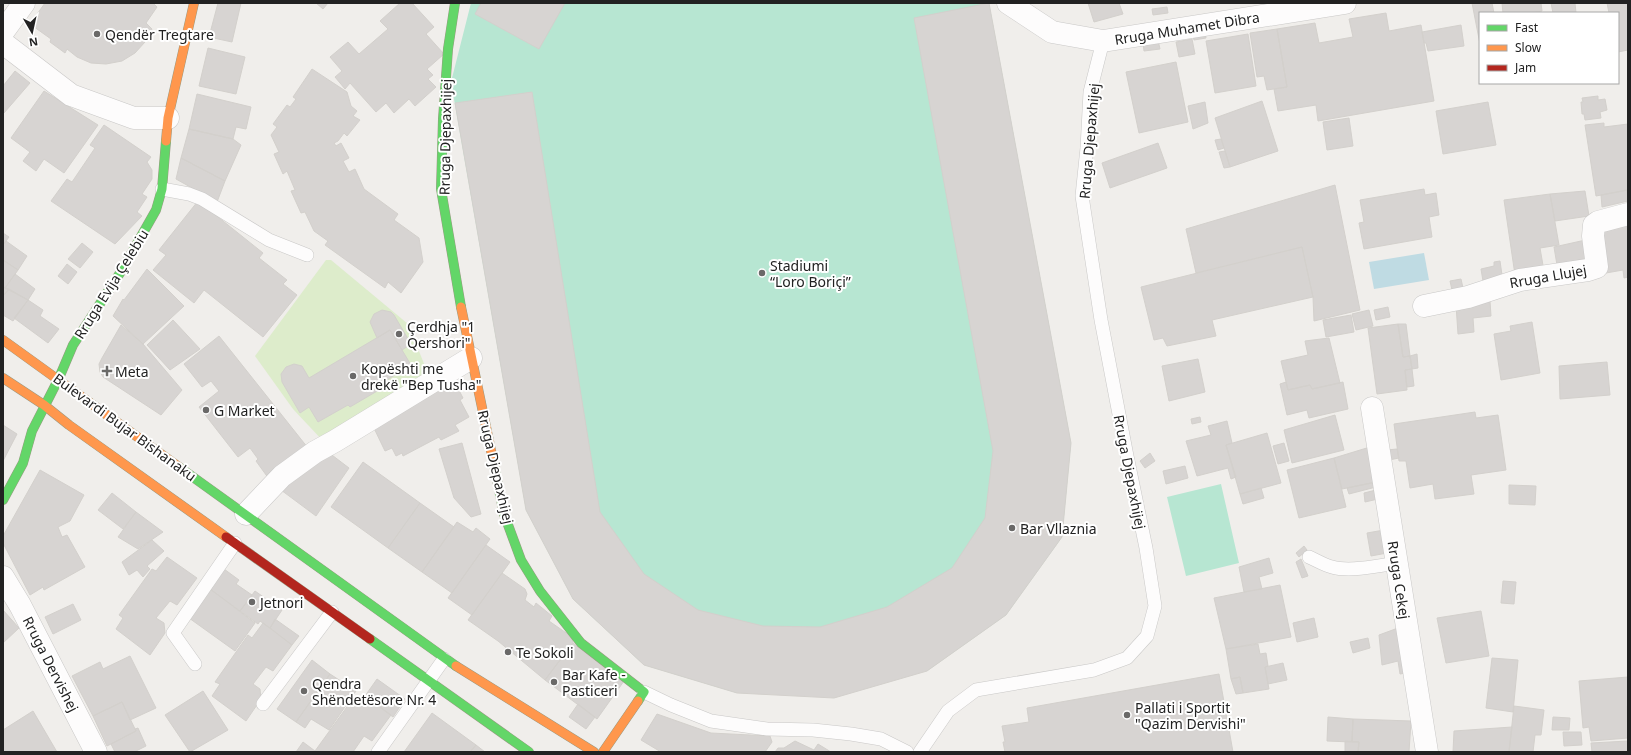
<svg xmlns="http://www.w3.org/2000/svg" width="1631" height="755" viewBox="0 0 1631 755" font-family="'Noto Sans',sans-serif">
<rect width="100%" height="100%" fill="#f0eeeb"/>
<path fill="#ddeccb" d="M326,260H331L408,324L429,376L324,442L293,409L255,356Z"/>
<path fill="#b7e6d2" d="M471,3H989L1071,443L1062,537L1006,615L927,671L737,693L644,665L573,599L526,510L451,82Z
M1221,484L1239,563L1186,576L1167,497Z"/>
<path fill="#bfdbe3" d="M1424,253L1429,280L1374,289L1369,262Z"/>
<path fill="#d7d4d2" stroke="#d3d0cc" d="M45,3H153L157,7L146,23L152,29L145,42L135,53L122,61L106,64L91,63L77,57L67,49L65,53L50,42L51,39L30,24Z
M218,3H241L232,42L209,37Z
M316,3H328L323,9Z
M400,3H412L434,27L426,34L444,54L427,69L433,75L428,79L436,87L415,106L409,99L394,113L386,103L376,112L350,83L345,89L335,77L342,71L330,57L348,42L359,54L388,29L380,21Z
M481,3H565L539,49L475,14Z
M989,3L1071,443L1062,537L1006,615L927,671L834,698L737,693L644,665L573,599L526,510L455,103L532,92L600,512L644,574L698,610L763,626L820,627L887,607L952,568L985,518L993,451L914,18Z
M1088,3H1119L1123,14L1094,22Z
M1472,3H1492L1494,13H1480V44Z
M1502,3H1541L1542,11L1532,13H1503Z
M1551,3H1575L1576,13H1553Z
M1607,3H1628V50L1618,52V13H1609Z
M1167,7L1168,13L1153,15L1152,9Z
M1386,13L1389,31L1421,25L1434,101L1318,121L1316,105L1278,111L1274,89L1287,87L1277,29L1315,23L1319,43L1353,37L1349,19Z
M1461,25L1464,46L1428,51L1426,43H1424L1422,32Z
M1277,29L1287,87L1267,90L1264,76L1257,77L1250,33Z
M1205,32L1206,38L1194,40L1193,35Z
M1248,34L1256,86L1215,93L1206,41Z
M1192,39L1195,54L1179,57L1176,42Z
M1158,40L1160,49L1144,51L1143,43Z
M208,48L245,57L236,94L199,86Z
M1176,62L1188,122L1139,133L1126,72Z
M312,69L347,92L351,106L357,111L353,116L360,120L347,136L344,133L338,141L334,143L336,146L341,143L349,158L343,161L349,172L355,169L364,189L398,214L394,220L419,238L423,262L401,293L388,282L385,288L325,245L328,241L314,231L305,212L301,213L291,191L295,190L287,171L283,174L274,154L279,152L271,135L277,127L273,124L287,105L290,107L296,99L293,97Z
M15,71L30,83L4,113L3,112V86Z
M44,91L98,125L64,173L44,159L36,171L23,161L30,152L11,138Z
M197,94L251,107L246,129L236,127L233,139L189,129Z
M1598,96V100L1605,99L1607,110L1600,112L1601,118L1585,120L1584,114H1582L1581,102H1583L1582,98Z
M1262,101L1278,151L1230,167L1215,118Z
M1205,102L1208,123L1193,129L1188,106Z
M1488,102L1496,145L1443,154L1436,111Z
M1349,118L1353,146L1327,150L1323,122Z
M1604,123V127L1628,124V190L1596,196L1585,125Z
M104,125L151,157L147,162L152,170V179L142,194L147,197L137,212L142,216L115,244L51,201L67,179L72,182L95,148L90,145Z
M189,129L233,139L241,145L225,181L181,158Z
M1221,139L1224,148L1218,150L1215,140Z
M1158,143L1167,168L1110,188L1102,163Z
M1225,151L1230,167L1224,168L1219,152Z
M181,158L225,181L217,202L176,179Z
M1335,185L1360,310L1314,321L1313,297L1302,247L1196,273L1186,229Z
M1424,189L1425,195L1436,193L1439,215L1429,217L1432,237L1364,249L1359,223L1364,222L1360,200Z
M1627,190L1628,201L1602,207L1601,195Z
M1585,191L1589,216L1555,221L1550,194Z
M1550,194L1559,245L1540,248L1544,271L1515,275L1504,200Z
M198,201L263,253L259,258L287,280L283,284L297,295L263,337L204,290L194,303L153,270L166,255L159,250Z
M1628,225V277L1624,278L1623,270L1606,273L1600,233Z
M3,233L9,237L3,245Z
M1590,239L1592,257L1557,265L1554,247Z
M6,241L27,256L18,270L3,260V245Z
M82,243L93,252L80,268L68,259Z
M1302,247L1313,297L1212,320L1216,336L1167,346L1163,338L1154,340L1141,287Z
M3,260L18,270L5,288L3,287Z
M1500,261L1502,275L1483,281L1481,269L1494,266V262Z
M67,264L77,272L68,284L58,276Z
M147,269L184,306L143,344L113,316L123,299L124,300Z
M15,274L35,289L28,300L5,288Z
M1461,279L1463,288L1452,290L1450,281Z
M3,287L9,289L3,296Z
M9,289L28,300L13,321L3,315V296Z
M28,300L43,310L40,316L59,329L48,343L14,318Z
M1490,301L1491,316L1473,318L1474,332L1458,334L1456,305Z
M1388,307L1390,317L1376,320L1374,310Z
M382,310L391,312L394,315L411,344L402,350L390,330L377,338L370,322L374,314Z
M1369,310L1373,326L1356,330L1352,314Z
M1351,315L1354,332L1326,337L1323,320Z
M173,320L200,349L170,370L147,345Z
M1532,322L1540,373L1501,380L1494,334L1511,331L1510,326Z
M1398,324L1403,357L1410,356L1412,369L1405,370L1407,390L1377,394L1368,328Z
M1398,324H1406L1410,356L1403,357Z
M121,325L143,344L182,390L161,415L103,377L100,372L99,364L102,358Z
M390,330L411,365L382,383L384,387L350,407L348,405L318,422L309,407L300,413L282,382L281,374L286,367L294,364L302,366L309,378Z
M219,336L308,448L269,479L256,461L258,459L250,448L238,457L199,407L219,391L211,381L202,387L184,364Z
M1329,338L1340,383L1312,389L1310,385L1288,390L1281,361L1308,355L1305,341Z
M1417,354L1418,368L1412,369L1410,356Z
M1198,359L1205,392L1169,401L1162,366Z
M1607,362L1610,395L1560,399L1559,366Z
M1412,369L1414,386L1407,387L1405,370Z
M452,377L463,398L460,400L469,417L455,425L459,431L441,440L439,437L403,456L402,453L396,456L392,448L385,451L372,424Z
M1286,382L1288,390L1310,385L1312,389L1343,382L1348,409L1309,418L1307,410L1287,415L1280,384Z
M1475,412L1476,418L1498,415L1506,470L1471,475L1474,494L1435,499L1433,484L1410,488L1406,461H1399L1394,424Z
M1335,415L1344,450L1292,463L1284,430Z
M1200,417L1201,422L1192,424L1191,419Z
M1227,421L1232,443L1226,445L1236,477L1231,479L1228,468L1197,476L1186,441L1211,435L1208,426Z
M3,425L17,434L3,461Z
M1267,433L1281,483L1240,494L1226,445Z
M462,443L481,514L471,517L454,498L439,449Z
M1284,443L1289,461L1278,464L1273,446Z
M1370,447L1376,482L1342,489L1334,458Z
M324,449L349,468L316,516L281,490Z
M1397,449L1399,458L1389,460L1387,450Z
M1150,453L1155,461L1145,468L1140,461Z
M1334,458L1346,507L1299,518L1287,470Z
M363,462L420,503L388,548L331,507Z
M1185,466L1188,478L1166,484L1163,471Z
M40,470L84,495L70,521L58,527L62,537L67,535L85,567L44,590L43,587L30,595L3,543V536Z
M1376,482V487L1349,494L1347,488Z
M1509,485L1536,486L1535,505L1509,504Z
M1261,488L1264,498L1243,504L1240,494Z
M1376,490L1378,499L1365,502L1364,493Z
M112,493L136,512L123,529L98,510Z
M420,503L454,527L422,572L388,548Z
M136,512L163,532L138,549L118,537Z
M457,522L473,532L476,528L490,539L452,593L422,572Z
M1384,530L1387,553L1371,556L1367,533Z
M152,540L164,551L147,566L150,569L143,577L137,570L129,575L122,562Z
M486,545L510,562L472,615L448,598Z
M1304,546L1307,550L1299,557L1296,553Z
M167,557L197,578L177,605L170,601L156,618L164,623L165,633L150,655L116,629L123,618L119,615L152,569L156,571Z
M1269,558L1273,573L1259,577L1262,589L1244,592L1239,567Z
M1301,559L1308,576L1302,578L1296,562Z
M224,569L239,580L236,584L252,595L240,611L210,589Z
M502,573L525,589L527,594L525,600L534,607L536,603L552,616L549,621L572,637L573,643L545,680L498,641L468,620Z
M1503,581L1516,582L1514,604L1501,603Z
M1280,585L1291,637L1226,649L1214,598Z
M210,589L255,623L235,651L189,618Z
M255,591L282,610L270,628L260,621L258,624L240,611Z
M73,604L81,620L53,634L45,617Z
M3,610L19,628L3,643Z
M1481,611L1489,656L1446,663L1437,618Z
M1314,618L1318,637L1297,642L1293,623Z
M275,619L299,636L292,645L270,628Z
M263,623L292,645L273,671L266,667L253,684L260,689L261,699L246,721L212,696L220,684L215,682L248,635L252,638Z
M1398,628L1406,673L1400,674L1398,661L1382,665L1379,635Z
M1368,638L1370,648L1353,653L1350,642Z
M573,643L624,681L597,719L545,680Z
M1258,644L1260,654L1266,653L1268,666L1265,667L1269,689L1243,693L1240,677L1231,679L1226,649Z
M130,656L156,708L130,720L122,702L93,716L72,676L100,662L103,669Z
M1492,658L1518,660L1513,712L1486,708Z
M312,660L330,674L296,722L277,709Z
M1283,663L1287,680L1268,684L1265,667Z
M330,674L356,691L329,730L311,719L305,728L296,722Z
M1219,674L1233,752H1005L1003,742H1005L1002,726L1029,722L1027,708Z
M1240,677L1243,693L1236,694L1231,679Z
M1628,677V706H1627L1628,738L1591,741L1589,727L1583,728L1579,681Z
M377,679L405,699L393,717L365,696Z
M203,691L228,730L190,752L165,715Z
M364,695L391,715L372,741L364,736L353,752L315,751L349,704L354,708Z
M122,702L136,731L107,746L93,716Z
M578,704L595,717L586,729L569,717Z
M1514,706L1544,710L1541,735H1535L1533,752H1509Z
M33,711L57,752H3V730Z
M432,713L476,745L470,752H404Z
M657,714L711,733L770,736L772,742L765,752H661L641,740Z
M1328,717L1353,719L1352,742L1327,741Z
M1553,717L1570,718L1569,730H1552Z
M1353,719L1411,721L1409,752H1358L1359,742H1352Z
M1512,727L1509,752H1453L1454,731Z
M138,728L146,746L134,752H115L111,744L136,731L135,729Z
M1563,732H1581L1582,745L1564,746Z
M795,741L814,750L818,744L831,752H775L778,748H784Z
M1345,741L1359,742L1358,752H1345Z
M1628,741V752H1592L1591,743Z
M303,742L315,751L317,752H296Z
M476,745L485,752H470Z"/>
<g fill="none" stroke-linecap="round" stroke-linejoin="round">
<defs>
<path id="lane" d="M162,189L189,194L202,199L269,240L307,255
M1309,557C1316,560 1324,565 1332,567C1349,572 1379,566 1397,563
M195,664L173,633L235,543
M644,692L671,705L711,721L767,729L813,730L851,734L881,739L907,752
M263,704L332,612
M378,752L444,659
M920,752L948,711L976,690L1094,670L1127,658L1147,636L1155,606L1146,548L1127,456L1101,320L1082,196L1087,148L1090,92L1103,41"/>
<path id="street" d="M1008,3L1052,32L1103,41L1345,3
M3,32L24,3
M3,43L71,95L134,118H168
M1424,306L1468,297L1520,280L1588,270L1597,267L1593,236L1594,225L1598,222L1628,214
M1372,408L1427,752
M246,514L282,476L315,452L335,441L471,358
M3,577L20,605L96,752"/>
<path id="fast" d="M455,3L448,49L443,119L441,189L461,307
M494,465L504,514L521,560L540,591L581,643L644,692L638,701
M179,467L456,666
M3,500L23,463L32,431L59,378L73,345L122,270L156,210L162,189L166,141
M370,639L529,752"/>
<path id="slow" d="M166,141L168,118L194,3
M461,307L494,465
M3,340L179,467
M3,378L44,405L69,425L226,537
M456,666L594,752
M603,752L638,701"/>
<path id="jam" d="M226,537L370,639"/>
</defs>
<use href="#lane" stroke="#c9c8c7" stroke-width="14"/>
<use href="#street" stroke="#c9c8c7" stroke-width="23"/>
<use href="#fast" stroke="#999a82" stroke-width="10"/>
<use href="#slow" stroke="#999a82" stroke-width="10"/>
<use href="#jam" stroke="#999a82" stroke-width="10"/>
<use href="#lane" stroke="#fdfcfc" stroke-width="13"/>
<use href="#street" stroke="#fdfcfc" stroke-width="22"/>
<use href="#fast" stroke="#63d668" stroke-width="9"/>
<use href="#slow" stroke="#ff974d" stroke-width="9"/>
<use href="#jam" stroke="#b3261e" stroke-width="9"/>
</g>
<g fill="#6a6968" stroke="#fff" stroke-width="1.5">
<circle cx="97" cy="34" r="4"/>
<circle cx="762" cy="273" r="4"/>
<circle cx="399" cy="334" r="4"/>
<path d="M105 365h4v4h4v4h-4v4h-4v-4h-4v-4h4z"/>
<circle cx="353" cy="376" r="4"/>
<circle cx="206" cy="410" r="4"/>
<circle cx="1012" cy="528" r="4"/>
<circle cx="252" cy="602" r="4"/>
<circle cx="508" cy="652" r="4"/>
<circle cx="554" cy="682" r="4"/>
<circle cx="304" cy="691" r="4"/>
<circle cx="1127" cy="715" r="4"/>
</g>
<g text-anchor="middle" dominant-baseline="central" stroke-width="4" stroke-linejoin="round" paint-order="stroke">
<g font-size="14" fill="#222" stroke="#fff">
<text transform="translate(1187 28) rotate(-9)">Rruga Muhamet Dibra</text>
<text transform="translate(445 137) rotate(-89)">Rruga Djepaxhijej</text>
<text transform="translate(1089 141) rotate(-85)">Rruga Djepaxhijej</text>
<text transform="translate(1548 276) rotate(-10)">Rruga Llujej</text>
<text transform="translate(111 284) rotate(-58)">Rruga Evija Çelebiu</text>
<text transform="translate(125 427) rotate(36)">Bulevardi Bujar Bishanaku</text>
<text transform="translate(496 467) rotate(77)">Rruga Djepaxhijej</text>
<text transform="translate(1130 472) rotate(79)">Rruga Djepaxhijej</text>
<text transform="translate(1399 580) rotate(81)">Rruga Cekej</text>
<text transform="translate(51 664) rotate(63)">Rruga Dervishej</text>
</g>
<g font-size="14" fill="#222" stroke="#fff" text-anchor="start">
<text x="105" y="34">Qendër Tregtare</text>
<text x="770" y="265">Stadiumi<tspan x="770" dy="16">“Loro Boriçi”</tspan></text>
<text x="407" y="326">Çerdhja "1<tspan x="407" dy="16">Qershori"</tspan></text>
<text x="361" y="368">Kopështi me<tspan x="361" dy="16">drekë "Bep Tusha"</tspan></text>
<text x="115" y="371">Meta</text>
<text x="214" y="410">G Market</text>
<text x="1020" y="528">Bar Vllaznia</text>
<text x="260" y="602">Jetnori</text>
<text x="516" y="652">Te Sokoli</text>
<text x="562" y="674">Bar Kafe -<tspan x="562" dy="16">Pasticeri</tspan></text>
<text x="312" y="683">Qendra<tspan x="312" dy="16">Shëndetësore Nr. 4</tspan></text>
<text x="1135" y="707">Pallati i Sportit<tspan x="1135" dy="16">"Qazim Dervishi"</tspan></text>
</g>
</g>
<rect width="1631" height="755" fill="none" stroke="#222222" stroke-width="8"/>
<rect x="1479" y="12" width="140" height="72" fill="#ffffff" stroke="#a7a7a7"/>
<rect x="1487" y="25" width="20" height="6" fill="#63d668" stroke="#a7a7a7"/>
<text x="1515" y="32" font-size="12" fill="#222222">Fast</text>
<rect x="1487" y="45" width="20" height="6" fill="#ff974d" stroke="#a7a7a7"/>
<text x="1515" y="52" font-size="12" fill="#222222">Slow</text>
<rect x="1487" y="65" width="20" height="6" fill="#b3261e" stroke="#a7a7a7"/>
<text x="1515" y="72" font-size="12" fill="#222222">Jam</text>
<g transform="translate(32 32) rotate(171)" stroke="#ffffff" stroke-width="3" paint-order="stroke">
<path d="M0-3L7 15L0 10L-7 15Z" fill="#222222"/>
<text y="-6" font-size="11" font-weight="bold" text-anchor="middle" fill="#222222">N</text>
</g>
</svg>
